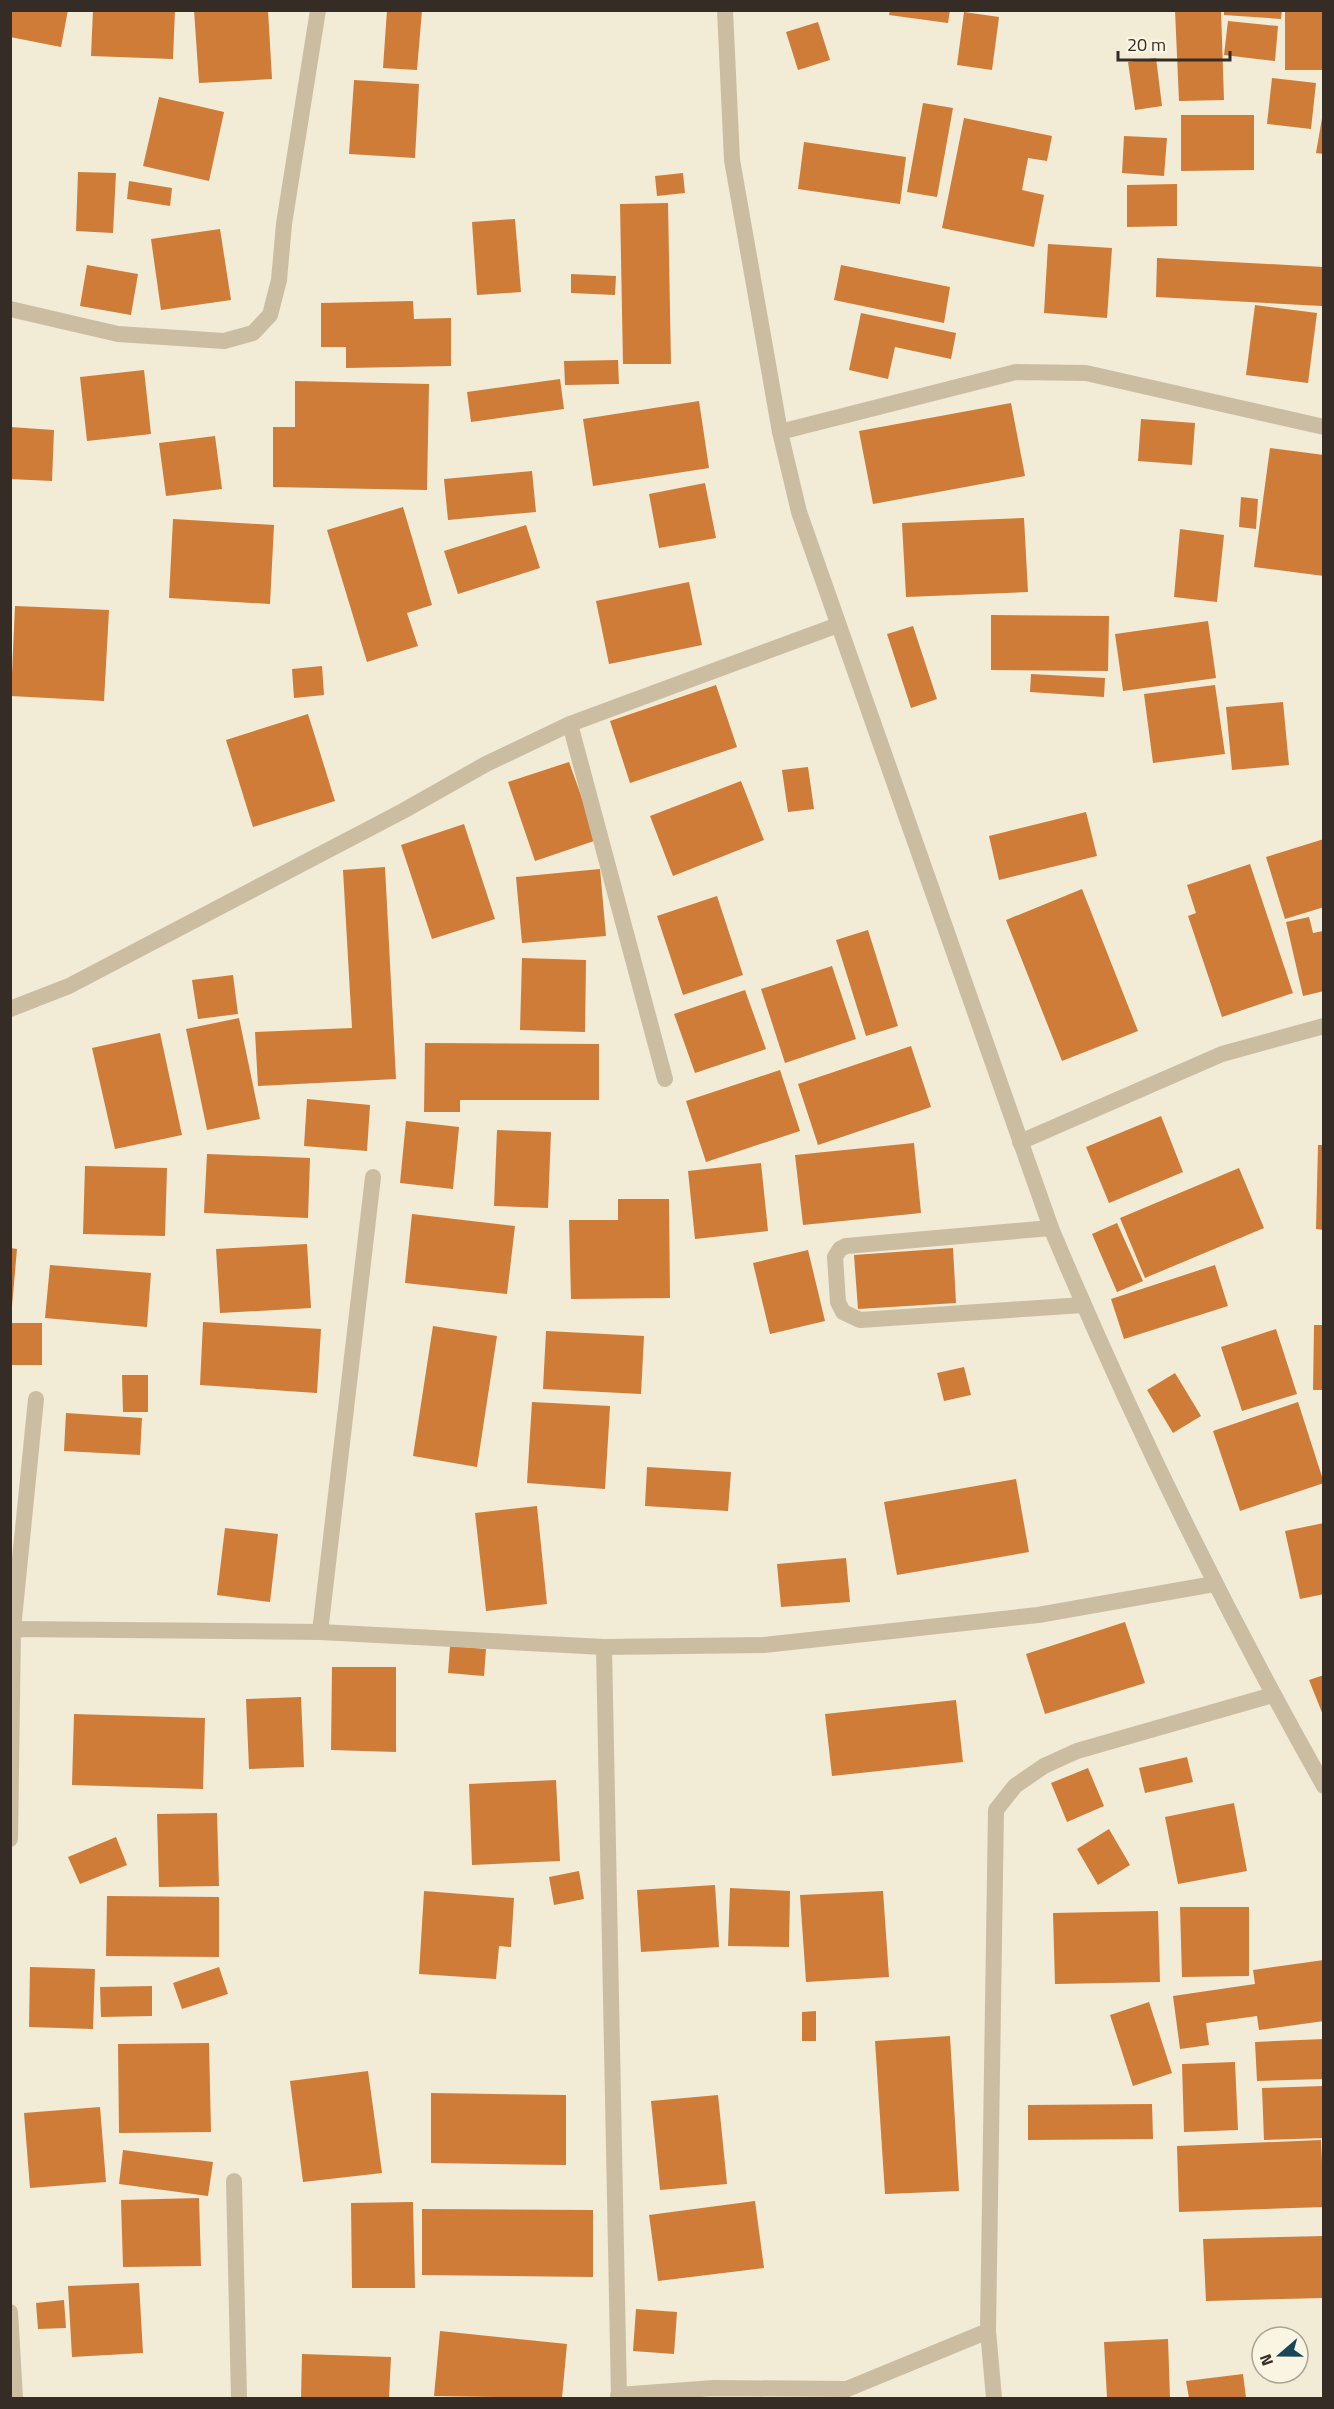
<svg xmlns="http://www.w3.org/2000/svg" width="1334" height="2409" viewBox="0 0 1334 2409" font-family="'Titillium Web',sans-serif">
<rect width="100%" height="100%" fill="#f2ebd6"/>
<path fill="#ce7c38" d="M10,10H68L61,47L10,37Z
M93,10H175L173,59L91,56Z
M194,10H268L272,79L199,83Z
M387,10H422L417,70L383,68Z
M890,10H950L948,23L889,15Z
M1175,10H1221L1224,100L1179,101Z
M1224,10H1282L1281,19L1224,15Z
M1285,10H1324V70H1285Z
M964,12L999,17L992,70L957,65Z
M1228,21L1278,26L1275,61L1224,55Z
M818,22L830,60L798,70L786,32Z
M1156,58L1162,106L1135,110L1128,62Z
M1272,78L1316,83L1311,129L1267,124Z
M354,80L419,84L415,158L349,154Z
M159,97L224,112L209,181L143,166Z
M923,103L953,108L937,197L907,192Z
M1181,115H1254V170L1181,171Z
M964,118L1052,136L1047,161L1028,158L1022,190L1044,195L1034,247L942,228Z
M1322,118H1324V154L1316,153Z
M1124,136L1167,138L1164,176L1122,173Z
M804,142L906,157L900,204L798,189Z
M78,172L116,173L113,233L76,231Z
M683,173L685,193L657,196L655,176Z
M129,181L172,188L170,206L127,199Z
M1177,184V226L1127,227V185Z
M668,203L671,364H623L620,204Z
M515,219L521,292L477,295L472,222Z
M220,229L231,300L161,310L151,239Z
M1048,244L1112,248L1107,318L1044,313Z
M1157,258L1324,267L1322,306L1156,297Z
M87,265L138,274L131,315L80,306Z
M841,265L950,287L944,323L834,300Z
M571,274L616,276L615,295L571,293Z
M413,301L414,319L451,318V366L346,368V347H321V303Z
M1255,305L1317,313L1308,383L1246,375Z
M861,313L956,333L951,359L895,347L888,379L849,370Z
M618,360L619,384L565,385L564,361Z
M144,370L151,434L87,441L80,377Z
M560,379L564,409L471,422L467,392Z
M295,381L429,384L427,490L273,487V427H295Z
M699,401L709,468L593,486L583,419Z
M1011,403L1025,476L873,504L859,431Z
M1141,419L1195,423L1192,465L1138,461Z
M10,427L54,430L52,481L10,479Z
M215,436L222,489L166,496L159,443Z
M1270,448L1324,455V576L1254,567Z
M532,471L536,512L448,520L444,479Z
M705,483L716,538L659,548L649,494Z
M1241,497L1258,499L1256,529L1239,527Z
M403,507L432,605L407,613L418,646L367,662L327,530Z
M1024,518L1028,592L906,597L902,523Z
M173,519L274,525L270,604L169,598Z
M526,525L540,568L458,594L444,551Z
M1180,529L1224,535L1217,602L1174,597Z
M689,582L702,645L609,664L596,601Z
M15,606L109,610L104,701L11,696Z
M991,615L1109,616L1108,671L991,670Z
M1208,621L1216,678L1123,691L1115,634Z
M913,626L937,699L911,708L887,634Z
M322,666L324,695L294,698L292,669Z
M1031,674L1105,678L1104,697L1030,692Z
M716,685L737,747L630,783L610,721Z
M1215,685L1225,754L1153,763L1144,694Z
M1283,702L1289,765L1232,770L1226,707Z
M308,714L335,801L253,827L226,740Z
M569,762L597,840L535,861L508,782Z
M808,767L814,809L788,812L782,770Z
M741,781L764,840L673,876L650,816Z
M1086,812L1097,856L999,880L989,836Z
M464,824L495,919L432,939L401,845Z
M1324,839V907L1285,919L1266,857Z
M1250,864L1293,993L1222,1017L1188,916L1196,913L1187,885Z
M385,867L396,1079L258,1086L255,1032L352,1028L343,870Z
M600,869L606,936L522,943L516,877Z
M1082,889L1138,1031L1062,1061L1006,920Z
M717,896L743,975L683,995L657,916Z
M1309,917L1313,933L1323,931L1324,933V991L1303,996L1286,922Z
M868,930L898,1026L866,1036L836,940Z
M522,958L586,960L585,1032L520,1030Z
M832,966L856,1039L785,1063L761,989Z
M233,975L238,1014L198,1019L192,980Z
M745,990L766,1049L695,1073L674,1014Z
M239,1018L260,1119L207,1130L186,1029Z
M160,1033L182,1135L115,1149L92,1048Z
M425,1043L599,1044V1100H460V1112H424Z
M911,1046L931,1107L818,1145L798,1084Z
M780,1070L800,1131L706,1162L686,1101Z
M307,1099L370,1105L367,1151L304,1146Z
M1161,1116L1183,1172L1109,1203L1086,1147Z
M406,1121L459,1127L453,1189L400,1183Z
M497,1130L551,1132L548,1208L494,1206Z
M914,1143L921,1213L803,1225L795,1155Z
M1318,1145H1324V1230L1316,1229Z
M207,1154L310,1158L308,1218L204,1213Z
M761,1163L768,1231L695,1239L688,1171Z
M85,1166L167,1168L165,1236L83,1234Z
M1239,1168L1264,1228L1145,1278L1120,1218Z
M618,1199H669L670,1298L571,1299L569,1220H618Z
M412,1214L515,1226L507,1294L405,1283Z
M1117,1223L1143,1281L1117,1292L1092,1234Z
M307,1244L311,1308L220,1313L216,1249Z
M10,1248L17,1249L12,1306H10Z
M953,1248L956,1303L858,1309L854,1255Z
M808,1250L825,1321L770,1334L753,1263Z
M50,1265L151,1273L147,1327L45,1318Z
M1215,1265L1228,1306L1124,1339L1111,1299Z
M203,1322L321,1329L317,1393L200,1385Z
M10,1323H42V1365H10Z
M1314,1325H1324V1390H1313Z
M433,1326L497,1336L477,1467L413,1456Z
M1276,1329L1297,1394L1242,1411L1221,1347Z
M546,1331L644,1336L641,1394L543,1389Z
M964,1367L971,1395L944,1401L937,1373Z
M1175,1373L1201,1416L1173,1433L1147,1390Z
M122,1375H148V1412H123Z
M532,1402L610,1406L605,1489L527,1483Z
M1298,1402L1324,1483L1240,1511L1213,1431Z
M66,1413L142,1418L140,1455L64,1451Z
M647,1467L731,1472L728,1511L645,1506Z
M1016,1479L1029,1552L897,1575L884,1502Z
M537,1506L547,1604L486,1611L475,1513Z
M1324,1523V1594L1300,1599L1285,1531Z
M225,1528L278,1534L270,1602L217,1595Z
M846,1558L850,1602L781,1607L777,1564Z
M1125,1622L1145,1683L1045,1714L1026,1654Z
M450,1646L486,1649L484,1676L448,1673Z
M332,1667H396V1752L331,1750Z
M1324,1675V1715H1323L1309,1680Z
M301,1697L304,1767L249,1769L246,1699Z
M956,1700L963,1762L832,1776L825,1714Z
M74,1714L205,1718L203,1789L72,1785Z
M1187,1757L1193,1782L1145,1793L1139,1768Z
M1088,1768L1104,1806L1067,1822L1051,1783Z
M556,1780L560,1861L472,1865L469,1784Z
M1234,1803L1247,1871L1178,1884L1165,1817Z
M217,1813L219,1886L159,1887L157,1814Z
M1109,1829L1130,1865L1098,1885L1077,1849Z
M116,1837L127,1865L80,1884L68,1857Z
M579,1871L584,1899L554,1905L549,1877Z
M715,1885L719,1947L641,1952L637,1890Z
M730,1888L790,1891L789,1947L728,1946Z
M424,1891L514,1898L511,1947L499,1946L496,1979L419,1974Z
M883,1891L889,1977L806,1982L800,1895Z
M107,1896L219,1897V1957L106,1956Z
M1180,1907H1249V1976L1182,1977Z
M1158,1911L1160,1982L1055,1984L1053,1913Z
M1324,1960V2021L1259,2030L1257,2016L1206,2023L1209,2045L1180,2049L1173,1996L1255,1984L1253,1970Z
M30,1967L95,1969L93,2029L29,2027Z
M219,1967L228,1994L182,2009L173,1983Z
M152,1986V2016L101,2017L100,1987Z
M1149,2002L1172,2073L1133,2086L1110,2015Z
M816,2011V2041H802V2012Z
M950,2036L959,2191L885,2194L875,2041Z
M1324,2039V2079L1257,2081L1255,2042Z
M209,2043L211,2132L119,2133L118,2044Z
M1235,2062L1238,2130L1184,2132L1182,2064Z
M368,2071L382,2173L303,2182L290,2081Z
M1324,2086V2138L1264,2140L1262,2088Z
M431,2093L566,2095V2165L431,2163Z
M718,2095L727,2184L660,2190L651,2101Z
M1152,2104L1153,2139L1028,2140V2105Z
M100,2107L106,2182L30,2188L24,2113Z
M1321,2140L1324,2207L1179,2212L1177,2146Z
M123,2150L213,2162L208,2196L119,2184Z
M199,2198L201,2266L123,2267L121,2200Z
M755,2201L764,2268L658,2281L649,2215Z
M413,2202L415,2288H352L351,2203Z
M422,2209L593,2210V2277L422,2275Z
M1324,2236V2298L1206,2301L1203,2239Z
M139,2283L143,2353L72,2357L68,2286Z
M64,2300L66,2328L38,2329L36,2303Z
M636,2309L677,2312L674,2354L633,2351Z
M440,2331L567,2344L562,2398L434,2396Z
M1168,2339L1170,2398H1107L1104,2342Z
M302,2354L391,2357L389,2398H301Z
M1243,2374L1246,2398H1189L1186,2381Z"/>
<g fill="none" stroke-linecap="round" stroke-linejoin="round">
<path stroke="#cbbda2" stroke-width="16" d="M1051,1228L846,1246L840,1249L835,1257L838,1302L843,1312L860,1320L1083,1305"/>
<path stroke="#cbbda2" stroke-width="16" d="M10,309L118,334L224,341L253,333L270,315L279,280L284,224L318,10
M780,432L1016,372L1086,373L1324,427
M570,724L665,1079
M10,1009L69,986L403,811L486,764L570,724L838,625
M1020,1142L1222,1054L1324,1026
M13,1629L320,1632L604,1647L764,1645L1038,1615L1214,1584
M320,1632L373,1177
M604,1647L619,2398
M10,1839L13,1629L36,1399
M234,2181L239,2398
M10,2312L15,2398
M618,2395L714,2388L847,2389L988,2331
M994,2398L988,2331L996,1810L1015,1786L1044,1766L1077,1751L1273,1695"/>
<path stroke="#cbbda2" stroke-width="16" d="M725,10L732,160L780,432L799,512L1051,1228C1131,1419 1222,1605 1324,1786"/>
</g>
<rect width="1334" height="2409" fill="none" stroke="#352d25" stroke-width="24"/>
<g transform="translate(1280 2355) rotate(250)"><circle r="28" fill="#faf4e2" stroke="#aba496" stroke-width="1.5"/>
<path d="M0-4.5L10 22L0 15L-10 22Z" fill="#184758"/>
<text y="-9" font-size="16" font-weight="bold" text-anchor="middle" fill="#352d25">N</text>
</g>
<path d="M1118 51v9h112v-9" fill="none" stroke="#352d25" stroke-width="3"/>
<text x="1127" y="51" font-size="18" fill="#352d25" stroke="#faf4e2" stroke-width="4.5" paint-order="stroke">20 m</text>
</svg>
